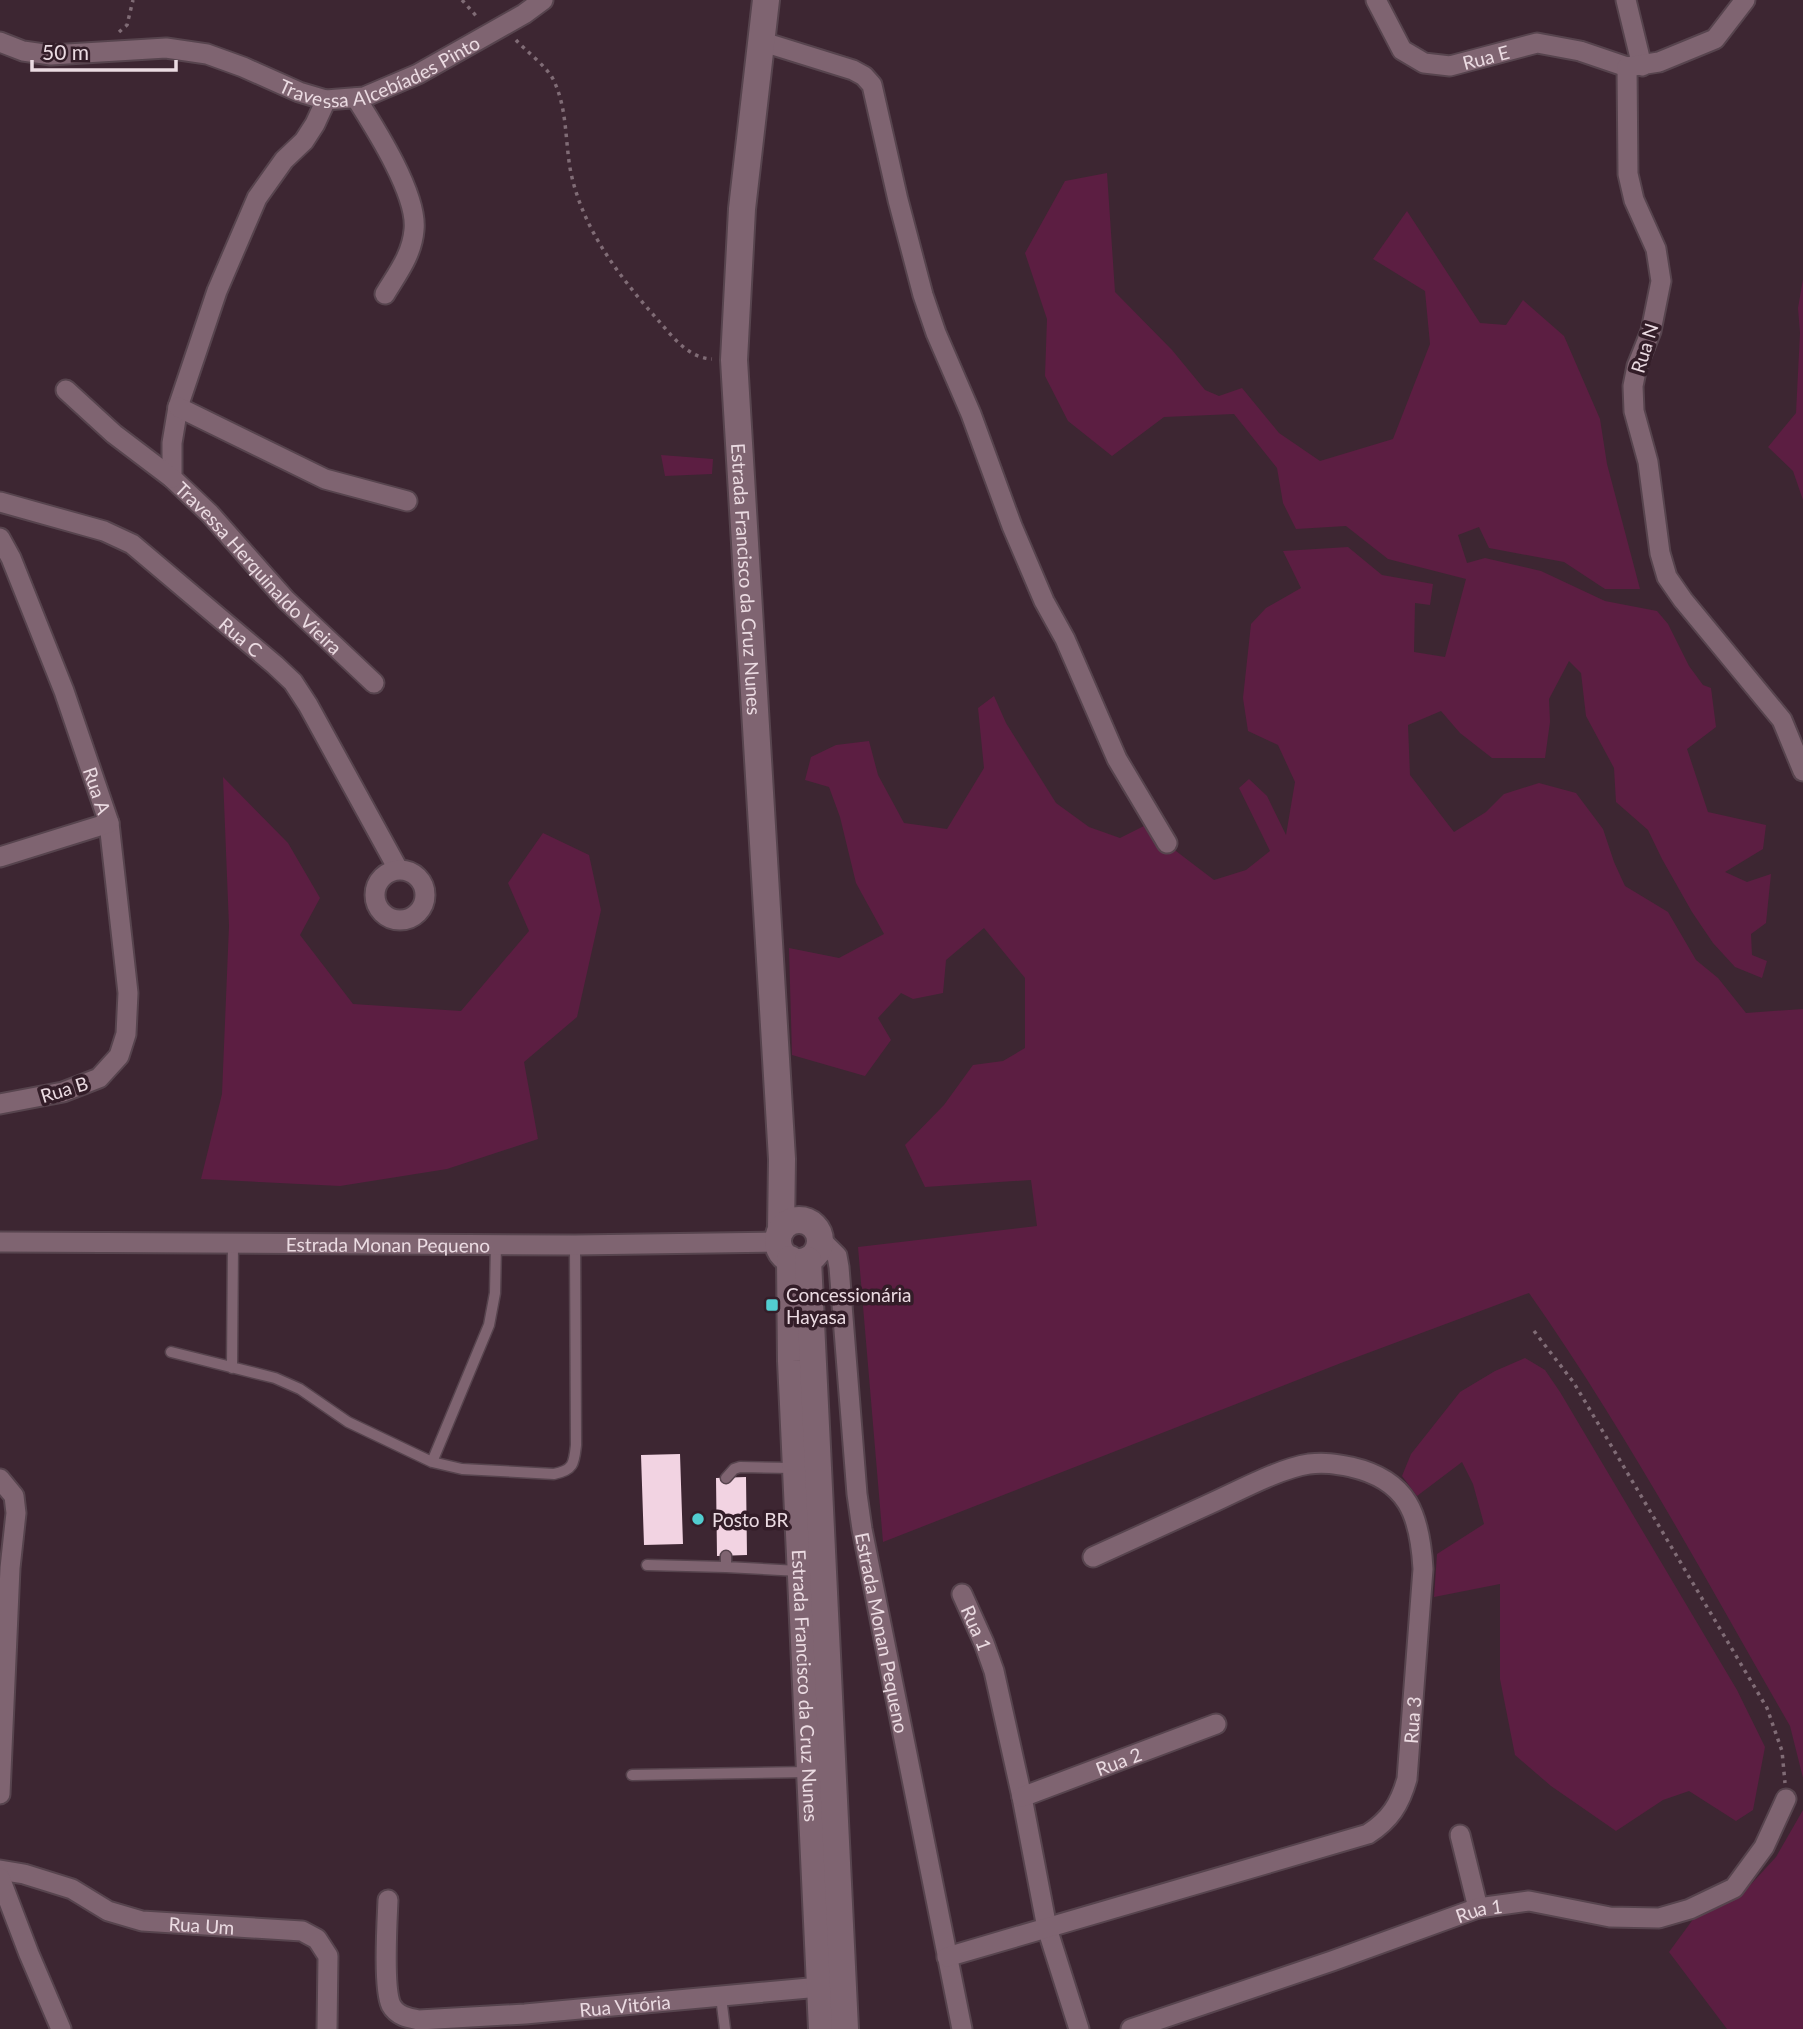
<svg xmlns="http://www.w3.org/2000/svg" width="1803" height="2029" viewBox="0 0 1803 2029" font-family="Lato,sans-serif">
<rect width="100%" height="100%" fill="#3d2632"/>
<path fill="#5c1e42" d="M1107,173L1115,292L1172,350L1205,390L1219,396L1242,388L1279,433L1320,461L1393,439L1430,344L1425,291L1373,259L1407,211L1480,323L1506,325L1523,300L1564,336L1600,419L1607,464L1640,589H1605L1564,562L1489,548L1479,527L1458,535L1467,563L1485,558L1541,571L1605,601L1657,611L1668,624L1689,666L1703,685L1711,688L1716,727L1687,749L1708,812L1766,825L1763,849L1725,872L1747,882L1771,874L1766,923L1751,934L1752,955L1767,961L1762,978L1735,967L1713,943L1692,912L1662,859L1648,830L1616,802L1614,768L1586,716L1581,673L1569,661L1549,699L1550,722L1545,758H1492L1460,733L1441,711L1408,725L1410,775L1454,832L1486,812L1504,794L1539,783L1576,793L1603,829L1614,862L1625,886L1668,912L1696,960L1718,978L1746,1013L1803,1009V1778L1790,1726C1706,1580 1626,1431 1529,1293L1341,1363L883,1542L858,1247L1037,1226L1031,1180L925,1187L905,1145L944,1105L973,1065L1003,1061L1025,1048V978L984,928L946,960L943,993L913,999L901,993L878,1018L891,1040L865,1076L792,1055L789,948L839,958L884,934L856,883L840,817L829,787L805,780L811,757L836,745L869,741L878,775L904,823L947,829L984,768L978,708L994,696L1006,723L1056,803L1089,827L1120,838L1162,817L1172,848L1214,880L1246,870L1270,851L1239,788L1249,779L1267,796L1286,835L1295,782L1278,745L1248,731L1243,698L1251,624L1266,608L1301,588L1283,551L1348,547L1382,575L1433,584L1430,605L1415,603L1414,652L1445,657L1466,579L1388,559L1346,526L1296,529L1283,503L1277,468L1234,414L1164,417L1112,456L1068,421L1045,376L1047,319L1025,253L1065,181Z
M1803,279V500L1793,471L1768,447L1796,413L1800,333L1798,308Z
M661,455L713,459L712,474L665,476Z
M223,777L288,843L320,898L300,935L353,1004L461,1011L529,931L508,883L543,833L589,855L601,910L577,1017L524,1062L538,1139L447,1169L340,1186L201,1179L222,1094L229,926Z
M1525,1358L1545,1370L1560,1392L1737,1690L1765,1747L1753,1810L1736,1821L1689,1791L1663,1800L1616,1831L1551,1786L1515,1755L1500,1679V1584L1434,1597L1437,1554L1484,1524L1473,1484L1462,1462L1417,1496L1402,1476L1411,1454L1460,1392L1495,1371Z
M1803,1810V2029H1727L1669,1952L1694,1918L1743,1893L1776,1857Z"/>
<path fill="#f2d3e2" d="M680,1454L683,1544L644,1545L641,1455Z
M746,1477L747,1555L717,1556L716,1478Z"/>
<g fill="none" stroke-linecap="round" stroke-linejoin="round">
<defs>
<path id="lane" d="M171,1352L275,1378L300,1389L348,1422L432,1462L462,1469L554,1474C574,1470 574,1463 576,1445L575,1245
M232,1368L233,1243
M432,1462L489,1325L495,1293L496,1244
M726,1478L734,1469L740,1467L794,1468
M726,1556V1567L799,1571
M647,1565L726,1567
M632,1775L808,1772
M721,1997L725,2029"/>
<g id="street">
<path id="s1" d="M1376,0L1402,50L1424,63L1450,66L1537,43L1580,51L1627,67"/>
<path d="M1626,0L1642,66"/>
<path d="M1745,0L1715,39L1659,62L1627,67L1628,174L1634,200L1656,249L1661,281L1651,331L1637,366L1633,386L1634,411L1648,462L1660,553L1667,577L1683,600L1782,720L1803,771"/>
<path d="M760,41L853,70L864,76L872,85L898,200L923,295L936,333L971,414L1012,526L1044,601L1065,639L1117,759L1167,843"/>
<path id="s2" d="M0,42L23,51L51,55L166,48L207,54L243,67L299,92L326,100L364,97L418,74L524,14L543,0"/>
<path d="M356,98C375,128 418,195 414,230C412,255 397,274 385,294"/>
<path id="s3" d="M326,100L315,124L304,141L284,160L257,198L217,291L178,407L172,443V478L210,514L286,600L374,683"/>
<path d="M66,390L114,434L172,478"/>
<path d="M178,407L325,479L407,501"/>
<path id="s4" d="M0,502L104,531L132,544L275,665L293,682L308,705L398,869"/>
<path id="s5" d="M0,538L11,558L64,691L109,823L128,993L126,1034L119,1056L99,1078L63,1092L0,1104"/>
<path d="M0,857L109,823"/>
<circle cx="400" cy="895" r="25"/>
<path id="s6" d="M820,1239L837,1256L839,1267L857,1494L862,1529L962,2029"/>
<path id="s7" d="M0,1242L575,1245L778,1242"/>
<path d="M0,1479L14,1496L16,1513L10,1568L0,1794"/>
<path id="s8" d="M962,1594L984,1643L994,1671L1022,1797L1047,1928L1079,2029"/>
<path id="s9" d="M1022,1797L1216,1724"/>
<path d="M1460,1835L1478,1908"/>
<path id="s10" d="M0,1870L24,1874L72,1889L108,1911L142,1921L302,1931L317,1939L328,1956L327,2029"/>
<path d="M0,1878L29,1954L61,2029"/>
<path id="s11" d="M388,1900C387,1923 383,1987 391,2005C397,2016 408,2018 419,2020L525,2014L831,1986"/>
<path id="s12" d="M947,1957L1368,1834C1390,1820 1400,1804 1407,1779L1423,1569C1420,1515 1408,1480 1351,1467C1336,1464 1324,1462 1309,1464C1277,1469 1235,1493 1205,1506C1168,1523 1131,1540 1093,1557"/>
<path id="s13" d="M1131,2029L1332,1961L1478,1908L1529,1901L1610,1917L1659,1918L1690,1909L1734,1888L1764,1847L1786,1799"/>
</g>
<g id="secondary">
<path id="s14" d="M766,0L742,209L734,360L782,1159L781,1230"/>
<circle cx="799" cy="1241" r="21"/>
<path id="s15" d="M790,1259L791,1361L822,2029"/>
<path d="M808,1260L845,2029"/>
</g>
</defs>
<use href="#lane" stroke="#57444e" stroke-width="13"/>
<use href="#street" stroke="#57444e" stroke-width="23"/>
<use href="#secondary" stroke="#57444e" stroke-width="30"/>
<path stroke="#806c76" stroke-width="3.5" stroke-dasharray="3.5 5" stroke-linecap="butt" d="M462,0L478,18
M119,32L127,25L133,0
M516,40C526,51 546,66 553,79C567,107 565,138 570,168C581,227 618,275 657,319C672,336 688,358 712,359
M1534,1331L1574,1383L1767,1708L1782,1751L1785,1783"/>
<use href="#lane" stroke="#7f6471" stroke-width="10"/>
<use href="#street" stroke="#7f6471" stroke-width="19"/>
<use href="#secondary" stroke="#7f6471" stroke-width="26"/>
</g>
<g fill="#52cdd0" stroke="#331d28" stroke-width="2.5">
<rect x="765" y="1298" width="14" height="14" rx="3.5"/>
<circle cx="698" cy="1519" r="7"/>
</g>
<g text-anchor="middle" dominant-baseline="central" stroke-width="7" stroke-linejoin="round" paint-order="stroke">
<g font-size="19" fill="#ebdbe2" stroke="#331d28">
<text stroke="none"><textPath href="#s1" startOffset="145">Rua E</textPath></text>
<text stroke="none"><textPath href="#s2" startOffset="396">Travessa Alcebíades Pinto</textPath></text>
<text transform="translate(1644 348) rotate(-73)">Rua N</text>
<text stroke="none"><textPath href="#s3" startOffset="541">Travessa Herquinaldo Vieira</textPath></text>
<text stroke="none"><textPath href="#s14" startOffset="581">Estrada Francisco da Cruz Nunes</textPath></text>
<text stroke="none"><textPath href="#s4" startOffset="282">Rua C</textPath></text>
<text stroke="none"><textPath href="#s5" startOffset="271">Rua A</textPath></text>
<text transform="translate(64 1089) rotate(-17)">Rua B</text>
<text stroke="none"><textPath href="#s7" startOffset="388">Estrada Monan Pequeno</textPath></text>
<text stroke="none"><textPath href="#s8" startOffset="37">Rua 1</textPath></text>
<text stroke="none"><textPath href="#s6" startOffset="404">Estrada Monan Pequeno</textPath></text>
<text stroke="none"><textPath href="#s15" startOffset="427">Estrada Francisco da Cruz Nunes</textPath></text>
<text stroke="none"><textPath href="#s12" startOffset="567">Rua 3</textPath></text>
<text stroke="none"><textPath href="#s9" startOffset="103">Rua 2</textPath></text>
<text stroke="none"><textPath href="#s13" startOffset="368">Rua 1</textPath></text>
<text stroke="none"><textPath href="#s10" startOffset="212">Rua Um</textPath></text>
<text stroke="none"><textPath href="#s11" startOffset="345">Rua Vitória</textPath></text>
</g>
<g font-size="19" fill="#ebdbe2" stroke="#331d28" text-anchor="start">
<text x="786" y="1294">Concessionária<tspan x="786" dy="22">Hayasa</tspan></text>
<text x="712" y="1519">Posto BR</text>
</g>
</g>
<path d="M32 60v10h144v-10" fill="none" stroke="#ebdbe2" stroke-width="3.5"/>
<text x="42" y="60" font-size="21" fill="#ebdbe2" stroke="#331d28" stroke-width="5" paint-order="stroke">50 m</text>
</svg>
